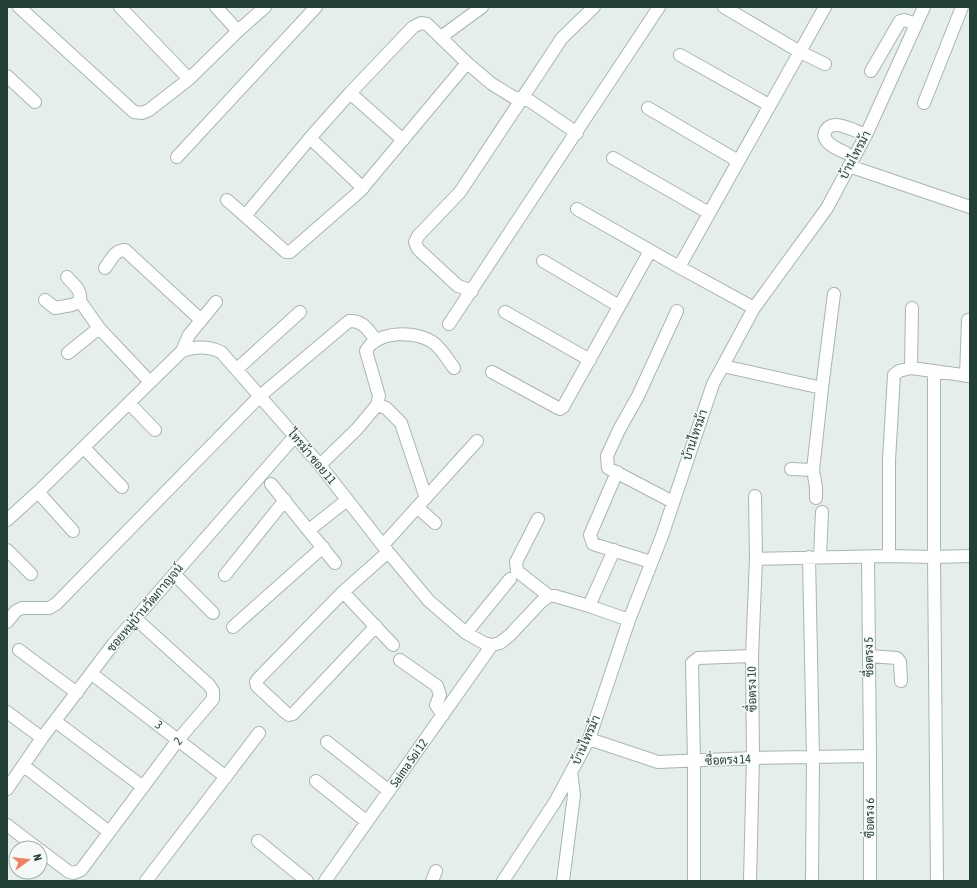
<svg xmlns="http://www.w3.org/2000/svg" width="977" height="888" viewBox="0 0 977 888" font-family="'Asap Condensed',Sarabun,sans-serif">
<rect width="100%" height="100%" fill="#e5eeea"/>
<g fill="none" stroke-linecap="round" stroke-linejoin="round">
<defs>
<path id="minor" d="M19,7L134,112L142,113L149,110L189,79L238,31L265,7
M120,7L189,79
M216,7L238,31
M724,7L800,52L825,64
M441,37L482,7
M680,55L769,105
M871,71L900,21L904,20L916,24
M7,76L35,102
M350,93L403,140
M924,103L962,7
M648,108L738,161
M310,138L363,188
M846,153C838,149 819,142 826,130C828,127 832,125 836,125C846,125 857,132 866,135
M177,157L316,7
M613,158L709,213
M849,166L970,207
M227,200L286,252H290L360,191L467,63
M577,209L679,267L754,308
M245,216L310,138L350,93L413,27L421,23L427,24L467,63L492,84L513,97L530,101L577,133
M543,261L619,306
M679,267L825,7
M105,268C111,260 115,250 125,250L201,320
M67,277C74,285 82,290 80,301
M472,291L458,286L418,249L415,242L418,236L460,192L562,38L594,7
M45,300L55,308L72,305L80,301L99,328L150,382
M505,312L590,360
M449,324L659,7
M182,351L189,335L216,302
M68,353L99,328
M723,366L822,388
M911,368L912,308
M237,369L300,312
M492,372L558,408L560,409L563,407L650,251
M934,372V557L937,881
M966,376L968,320
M129,403L155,430
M377,405L386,408L401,423L426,498
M84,448L122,487
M320,465L357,429L377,405L379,396L366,351C376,330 419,330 435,344C442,350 448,360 454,368
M791,469L813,470L816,487V498
M813,470L822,388L834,294
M617,472L590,535L593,544L651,562
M271,484L335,563
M38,492L73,531
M673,502L608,468L607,456L619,430L638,396L677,311
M417,507L435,523
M538,519L516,562L517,571L549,596
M7,520L38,492L182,351C196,346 208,346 221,352L320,465L388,552L429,601L466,633L484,643L492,645L500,643L510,635L541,602L549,596H555L589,606L629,620
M309,530L347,500
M383,545L477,441
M7,550L31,574
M889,556V460L894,375L899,371L911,368L970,376
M809,557L813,758L812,881
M820,557L822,512
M868,558L870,756V881
M756,559L889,556L934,557L970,556
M174,574L213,613
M225,575L285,500
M343,592L393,645
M589,606L614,550
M7,622L16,611L22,608H49L56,604L260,396L349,321C363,320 368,330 376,340
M376,626L293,714L289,715L285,712L257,686L256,682L258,679L343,592L388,552
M233,627L323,547
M466,633L510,579
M19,650L77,693
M869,656L897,658L900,662L901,681
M400,660L437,686L440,695L436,705L443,715
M92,674L226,777
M7,712L42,738
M55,721L143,787
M589,739L658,762L753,758L870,756
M327,742L389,791
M24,766L109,832
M316,781L367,822
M7,789L42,738L114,643L295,436
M7,825L37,848
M258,841L307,881
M40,850L69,872L74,873L81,870L178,740L213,699V691L209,685L136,619
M146,881L259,733
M325,881L492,645
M432,881L436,871
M503,881L555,802L589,739L629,620L662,536L713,384L754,308L827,208L866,135L924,7
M563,881L574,795L571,772
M694,881V761L692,663L698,658L752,656
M750,881L753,758L752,656L756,559L755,496"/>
</defs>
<use href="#minor" stroke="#a7b6b1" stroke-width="14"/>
<use href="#minor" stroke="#fff" stroke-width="12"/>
</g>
<g text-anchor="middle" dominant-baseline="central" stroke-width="3" stroke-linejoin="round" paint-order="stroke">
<g font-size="12" fill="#234038" stroke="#f5faf8">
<text transform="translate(855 155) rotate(-62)">บ้านไทรม้า</text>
<text transform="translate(695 435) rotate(-71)">บ้านไทรม้า</text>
<text transform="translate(312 457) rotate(50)">ไทรม้า ซอย 11</text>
<text transform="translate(145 608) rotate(-50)">ซอยหมู่บ้านวัฒกาญจน์</text>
<text transform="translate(869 657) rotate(-91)">ซื่อตรง 5</text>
<text transform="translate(752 689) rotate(-91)">ซื่อตรง 10</text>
<text transform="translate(159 725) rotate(38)">3</text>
<text transform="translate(586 740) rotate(-66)">บ้านไทรม้า</text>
<text transform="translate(178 741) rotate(-52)">2</text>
<text transform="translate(728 760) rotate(-3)">ซื่อตรง 14</text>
<text transform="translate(409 763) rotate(-55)">Saima Soi 12</text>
<text transform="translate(870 818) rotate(-90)">ซื่อตรง 6</text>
</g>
</g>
<rect width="977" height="888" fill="none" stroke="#234038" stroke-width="16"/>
<g transform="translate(28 860) rotate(75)"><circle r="19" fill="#f5faf8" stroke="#a1b0ab"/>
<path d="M0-3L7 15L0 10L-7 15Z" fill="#f37f5d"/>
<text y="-6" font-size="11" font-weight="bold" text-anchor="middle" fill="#234038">N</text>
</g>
</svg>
